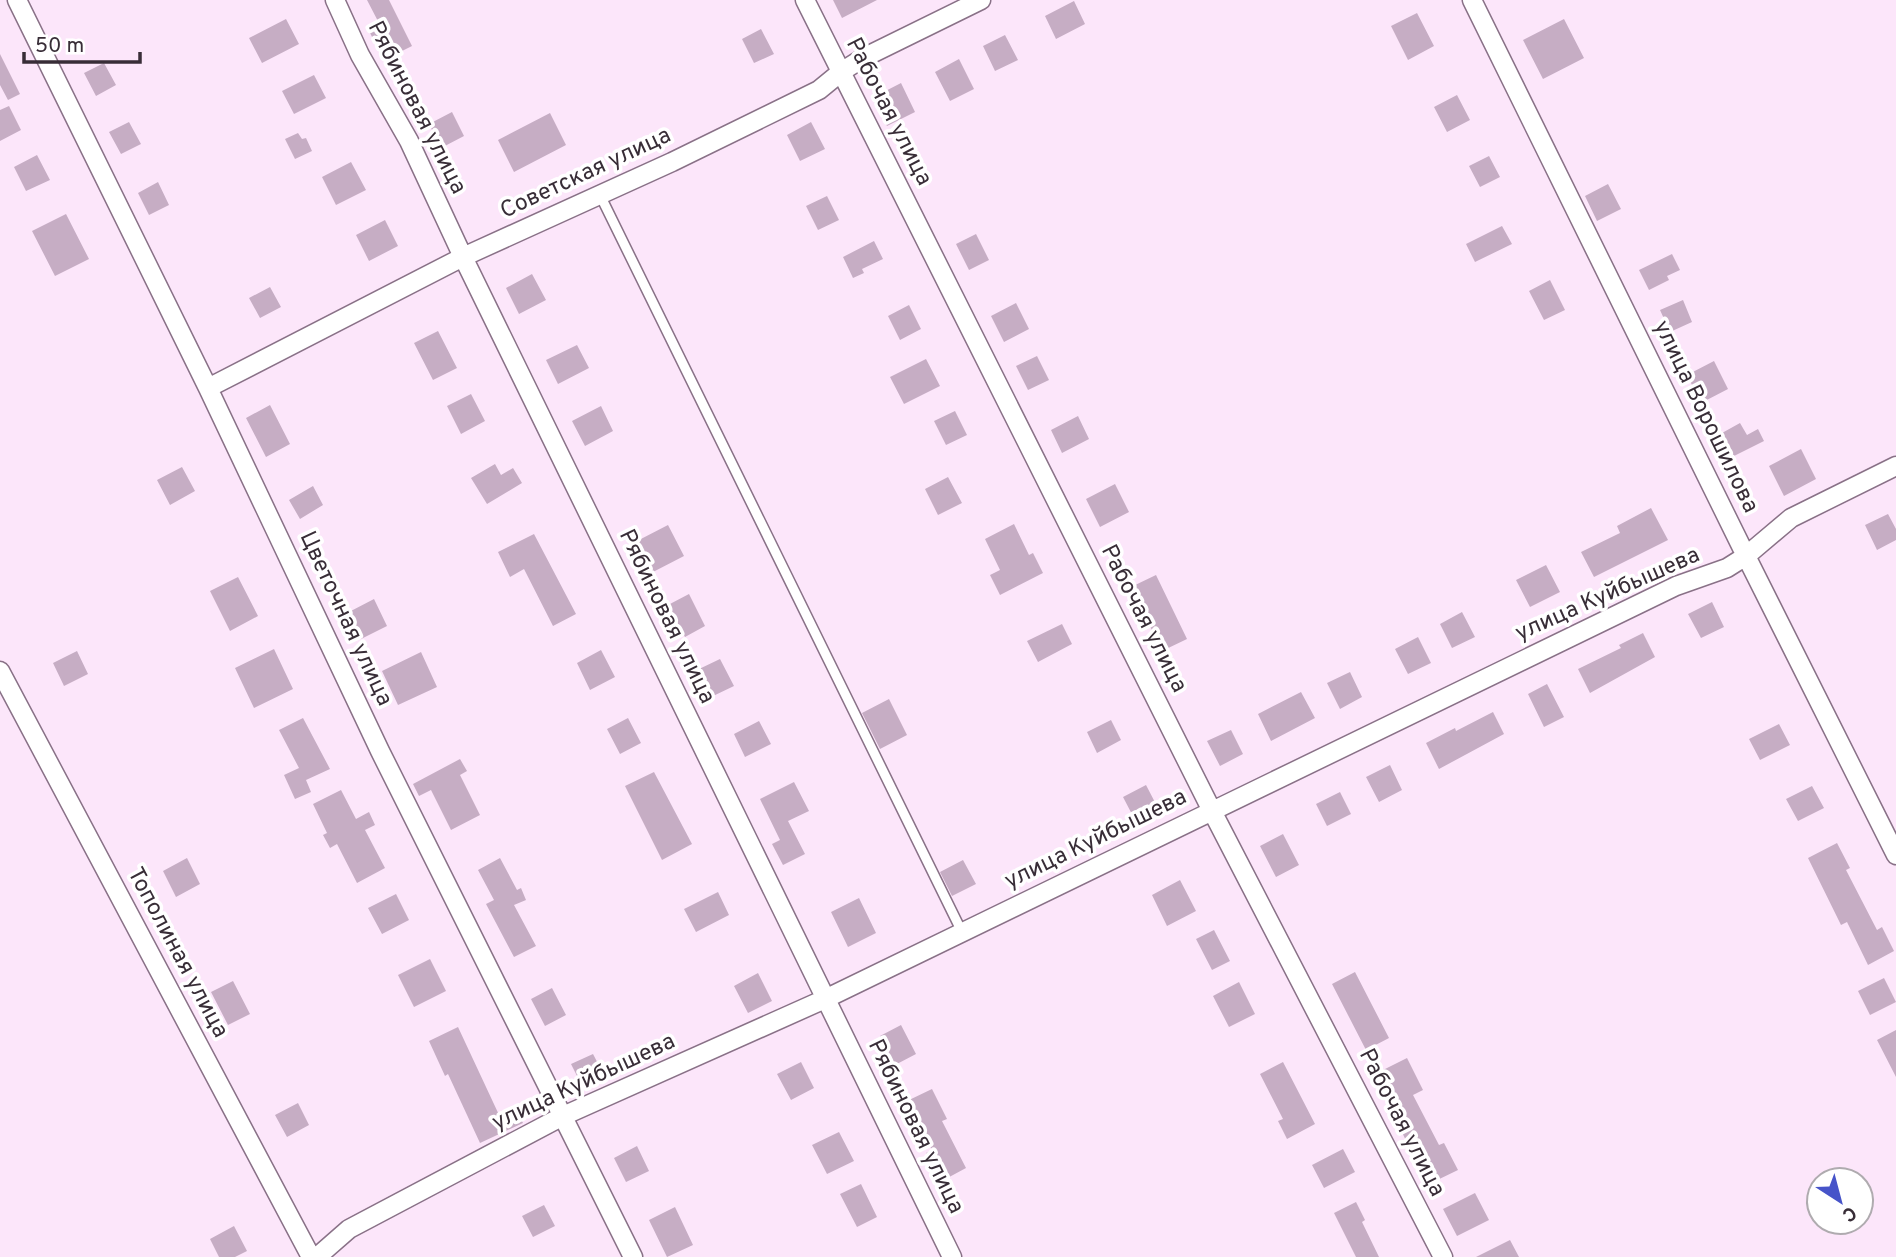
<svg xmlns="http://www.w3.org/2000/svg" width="1896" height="1257" viewBox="0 0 1896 1257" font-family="Overpass,sans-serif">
<rect width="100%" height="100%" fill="#fce6fa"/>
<path fill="#c6adc4" d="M367,0H389L412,46L384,60L370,33L381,27Z
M833,0H877L842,18Z
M1074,1L1085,24L1056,39L1045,16Z
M1417,13L1434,46L1408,60L1391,26Z
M286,19L299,44L262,63L249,38Z
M1564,19L1584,58L1543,79L1523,40Z
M761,29L774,54L754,63L742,39Z
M1005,35L1018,60L995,71L983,46Z
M0,54L20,94L8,100L0,85Z
M959,59L974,89L950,101L935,72Z
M104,63L116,85L96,96L84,73Z
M314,75L326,98L294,114L282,91Z
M901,83L915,112L887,126L872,98Z
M1457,95L1470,120L1447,132L1434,107Z
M9,106L21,130L0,141V110Z
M452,112L464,136L441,148L429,124Z
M550,113L566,145L514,172L498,140Z
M129,122L141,144L121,154L109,132Z
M811,122L825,149L800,161L787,135Z
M298,133L302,139L306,138L312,151L295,159L285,139Z
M37,155L50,180L26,191L14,167Z
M1489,156L1500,177L1480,187L1469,166Z
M351,162L366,190L336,205L322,177Z
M158,182L169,205L149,215L138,193Z
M1608,184L1621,209L1597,221L1585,196Z
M827,196L839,220L818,230L806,206Z
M66,214L89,259L55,276L32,231Z
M385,220L398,246L369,261L356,235Z
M1502,226L1512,244L1475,262L1466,244Z
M976,234L989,260L969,270L956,244Z
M874,241L883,259L862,269L864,273L853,278L843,257Z
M1672,254L1680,270L1667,276L1669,280L1649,290L1639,270Z
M532,274L546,300L519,314L506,288Z
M1550,280L1565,310L1544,320L1529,291Z
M270,287L281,307L260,318L249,298Z
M1683,300L1692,322L1670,332L1660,310Z
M1016,303L1029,329L1004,342L991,316Z
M909,305L921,329L900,340L888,316Z
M438,331L457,368L433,380L414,343Z
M577,345L589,368L558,384L546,360Z
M1037,356L1049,380L1028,390L1016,366Z
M926,359L940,386L904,404L890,377Z
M1714,361L1728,389L1701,403L1687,375Z
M471,394L485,421L461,434L447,406Z
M270,405L290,444L266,457L246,418Z
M601,406L613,431L585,446L572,421Z
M955,411L967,435L946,445L934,421Z
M1078,416L1089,439L1062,453L1051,430Z
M1740,423L1747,435L1758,429L1764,441L1734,456L1722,433Z
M1801,449L1816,479L1784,496L1769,466Z
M495,464L501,475L513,468L522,483L487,504L471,478Z
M182,467L195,491L170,505L157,480Z
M948,477L962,503L938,515L925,489Z
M1115,484L1129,512L1100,527L1086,499Z
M313,486L323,505L300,519L289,500Z
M1651,508L1668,540L1594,577L1581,552L1620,533L1617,526Z
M1888,514L1896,529V540L1877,550L1865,525Z
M1014,524L1029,555L1033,553L1043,573L1000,595L990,575L1000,570L985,539Z
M668,525L684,556L653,572L637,541Z
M534,534L576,614L553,626L524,569L510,577L498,552Z
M1546,565L1560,592L1530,607L1516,580Z
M1156,575L1187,639L1162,651L1131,587Z
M238,577L258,616L230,631L210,591Z
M689,594L705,626L685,637L668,605Z
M374,599L387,626L361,639L349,612Z
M1712,602L1724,627L1701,638L1688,614Z
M1462,612L1475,637L1452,648L1440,624Z
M1062,624L1072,644L1038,662L1027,641Z
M1643,633L1655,657L1590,693L1578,669L1621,648L1619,645Z
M1418,637L1431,663L1408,674L1395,649Z
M274,649L293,689L254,708L235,668Z
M601,650L615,677L590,690L577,663Z
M77,651L88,674L64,686L53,663Z
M421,652L437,687L398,705L382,671Z
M720,659L734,686L711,697L697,670Z
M1350,672L1362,697L1340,709L1327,683Z
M1547,684L1564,717L1544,727L1528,694Z
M1301,692L1315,718L1271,741L1258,714Z
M889,699L907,735L880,749L862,713Z
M1493,712L1504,734L1439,769L1426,743L1455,728L1456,731Z
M303,718L330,769L306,780L311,792L295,799L284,775L299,768L279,730Z
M628,718L641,743L620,754L607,729Z
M1111,720L1121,740L1097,753L1087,732Z
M759,721L771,744L745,757L734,734Z
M1779,724L1790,745L1760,760L1749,739Z
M1231,730L1243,754L1220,766L1207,741Z
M460,759L467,771L460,775L480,815L451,830L431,790L419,796L413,784Z
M1390,765L1402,790L1379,802L1366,777Z
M654,772L692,844L662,860L625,786Z
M794,782L809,811L788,821L805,854L783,865L772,844L780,840L760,799Z
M1146,785L1159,810L1136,822L1123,797Z
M1812,786L1824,808L1798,821L1786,799Z
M341,790L356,819L369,812L375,825L365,830L385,868L357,883L337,844L330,848L323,835L327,833L313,804Z
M1340,792L1351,814L1327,826L1316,804Z
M1283,834L1299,865L1276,877L1260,846Z
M1837,843L1850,868L1846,870L1877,930L1882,927L1894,951L1868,965L1847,922L1841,925L1808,858Z
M187,858L200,884L176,897L163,871Z
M500,858L517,890L521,888L526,900L514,905L536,946L514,957L486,904L494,900L478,870Z
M963,860L976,884L952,896L940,872Z
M1180,880L1196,911L1167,926L1152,895Z
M718,892L729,915L696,932L684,909Z
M396,894L409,920L382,934L368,908Z
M859,898L876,933L848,947L831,912Z
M1214,930L1230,961L1212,970L1196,939Z
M430,959L446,991L414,1007L398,975Z
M1355,972L1389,1038L1366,1050L1332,984Z
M758,973L772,1001L748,1013L734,986Z
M1884,978L1896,1002L1870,1015L1858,991Z
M233,981L250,1014L228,1025L211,992Z
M1239,982L1255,1014L1229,1027L1213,996Z
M552,988L566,1015L545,1026L531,999Z
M901,1025L916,1054L895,1065L880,1036Z
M458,1027L500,1117L516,1109L523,1123L480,1143L448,1074L445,1076L429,1041Z
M1896,1030V1077L1877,1040Z
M593,1054L605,1077L583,1088L571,1064Z
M1407,1058L1423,1090L1413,1095L1439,1145L1444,1143L1458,1170L1427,1185L1400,1128L1404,1126L1377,1073Z
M801,1062L814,1088L791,1100L777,1074Z
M1283,1062L1315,1124L1287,1139L1278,1121L1283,1119L1260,1074Z
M932,1089L947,1119L942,1121L966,1168L940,1182L926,1153L932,1150L907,1101Z
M298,1103L309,1125L287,1137L275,1115Z
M839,1132L854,1161L827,1174L812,1145Z
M637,1146L649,1171L626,1182L614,1158Z
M1343,1149L1355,1172L1324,1188L1312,1165Z
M861,1184L877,1217L857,1227L840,1194Z
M1475,1193L1489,1220L1457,1236L1443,1209Z
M1356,1202L1365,1220L1362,1222L1379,1257H1356L1334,1213Z
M544,1205L555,1226L533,1237L522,1216Z
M675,1207L693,1245L667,1257L649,1220Z
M234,1226L247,1251L235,1257H219L210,1239Z
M1510,1240L1519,1257H1476Z"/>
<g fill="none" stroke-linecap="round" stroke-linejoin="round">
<defs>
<path id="lane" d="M600,195L962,932"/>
<path id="street" d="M17,0L208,388L380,751L633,1257
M335,0L360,55L409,141L463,257L952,1257
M805,0L1212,811L1443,1257
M1472,0L1746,556L1896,855
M208,388L463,257L672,162L819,90L841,72L863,58L981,0
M0,671L311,1257
M317,1257L349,1229L563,1116L825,999L1676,586L1727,568L1746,556L1791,518L1896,466"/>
</defs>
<use href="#lane" stroke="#897187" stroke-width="12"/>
<use href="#street" stroke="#897187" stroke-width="21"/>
<use href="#lane" stroke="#fff" stroke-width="9"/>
<use href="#street" stroke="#fff" stroke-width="18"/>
</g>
<g text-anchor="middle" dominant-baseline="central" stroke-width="7" stroke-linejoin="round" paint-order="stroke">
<g font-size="23" fill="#382d37" stroke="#fff">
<text transform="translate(416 108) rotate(63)">Рябиновая улица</text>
<text transform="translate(888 112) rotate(63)">Рабочая улица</text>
<text transform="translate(586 174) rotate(-25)">Советская улица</text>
<text transform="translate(1705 417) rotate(64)">улица Ворошилова</text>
<text transform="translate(1608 595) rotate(-24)">улица Куйбышева</text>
<text transform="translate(666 617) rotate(64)">Рябиновая улица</text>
<text transform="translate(345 619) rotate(65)">Цветочная улица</text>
<text transform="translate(1143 619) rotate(63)">Рабочая улица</text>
<text transform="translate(1096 840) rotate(-26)">улица Куйбышева</text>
<text transform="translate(177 953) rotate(62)">Тополиная улица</text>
<text transform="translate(584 1083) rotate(-25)">улица Куйбышева</text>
<text transform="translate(1401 1123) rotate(63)">Рабочая улица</text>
<text transform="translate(915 1127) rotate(64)">Рябиновая улица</text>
</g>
</g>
<g transform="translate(1840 1201) rotate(144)"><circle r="33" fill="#ffffff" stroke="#afabaf" stroke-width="2"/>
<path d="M0-5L12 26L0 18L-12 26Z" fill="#4754c9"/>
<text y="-10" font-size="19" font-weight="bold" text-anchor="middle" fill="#382d37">С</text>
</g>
<path d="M24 52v10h116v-10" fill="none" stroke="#382d37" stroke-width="3.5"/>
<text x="35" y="52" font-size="21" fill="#382d37" stroke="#ffffff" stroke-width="5" paint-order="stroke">50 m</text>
</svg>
